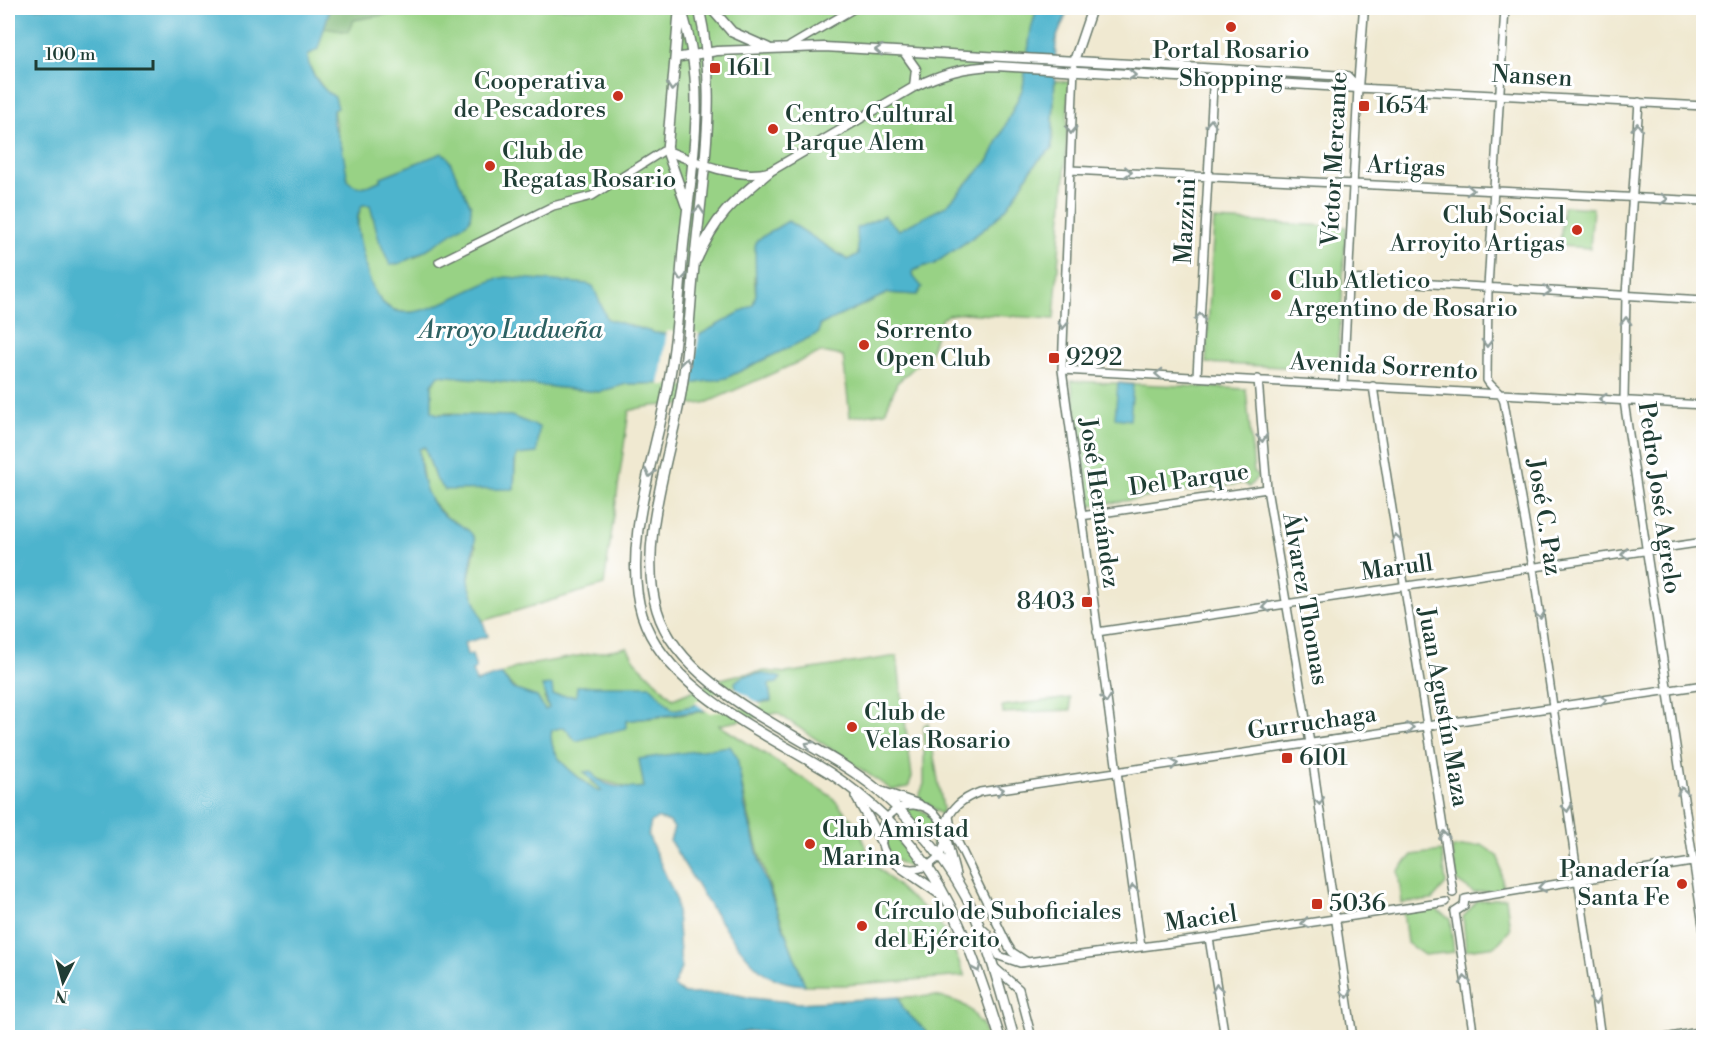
<svg xmlns="http://www.w3.org/2000/svg" width="1711" height="1045" viewBox="0 0 1711 1045" font-family="'Libre Bodoni',serif">
<rect width="100%" height="100%" fill="#fff"/>
<filter id="ink" filterUnits="userSpaceOnUse"><feTurbulence type="fractalNoise" baseFrequency=".0167" numOctaves="2"/><feDisplacementMap in="SourceGraphic" scale="12" xChannelSelector="R" yChannelSelector="G"/><feConvolveMatrix kernelMatrix="1 2 1 2 8 2 1 2 1" color-interpolation-filters="sRGB"/></filter>
<filter id="wash" filterUnits="userSpaceOnUse"><feTurbulence type="fractalNoise" baseFrequency=".008" numOctaves="4" result="noise"/><feDisplacementMap in="SourceGraphic" scale="24" xChannelSelector="R" yChannelSelector="G"/><feGaussianBlur stdDeviation="1.35" result="paint"/><feColorMatrix in="noise" values="0 0 0 0 0 0 0 0 0 0 0 0 0 0 0 0 0 1.4 0 .05"/><feComposite in="paint" operator="in"/></filter>
<g filter="url(#wash)">
<rect width="100%" height="100%" fill="#f0e9d1"/>
<path fill="#98d285" stroke="#5c885c" stroke-width="1.5" d="M330,8H1037L1031,30L1023,88L989,160L946,206L848,260L754,277L756,294L753,305L696,337L655,333L607,319L426,311C408,314 392,314 379,299C366,285 350,218 363,205H370L376,227L414,258L470,220L471,206L447,156L442,153L381,177V180C369,186 358,191 348,181C343,152 333,125 332,95L328,94C321,85 310,72 308,61C306,52 327,19 330,8Z
M1055,81L1069,82L1065,175L1054,319L964,313L948,315L941,320L930,353L897,383L885,412L850,417L843,356L821,352L708,402C680,409 656,401 629,411L604,585L482,621L468,582L476,546L468,530L445,516L429,498L425,489L419,449L425,447L435,478L514,489L516,455L453,413L437,414L432,411V384L439,375L599,392L626,384L696,383L726,378L818,333L820,325L888,293L917,295L913,271L924,266L933,265C957,247 988,230 1007,207C1023,187 1029,163 1052,149Z
M1563,206L1593,208L1590,248L1560,246Z
M1214,220L1346,227L1338,366L1334,370L1206,363Z
M1071,381L1246,389L1254,472L1258,476L1249,487L1244,483L1091,506Z
M627,647L635,661L673,699L721,679L737,675L766,671L786,673L897,656L912,777L908,787L892,790L777,713L719,725L831,796L859,828L870,860L908,896L935,917L947,934L965,976L844,985H805C776,908 750,839 737,757L639,760L644,787L632,789L595,778L592,782L602,791L599,792C580,779 545,757 552,730L564,727L680,715L771,701L769,684L736,688L692,706L672,710L577,686V696L552,695L544,698L549,709L545,710C529,697 513,690 501,674L518,667Z
M1070,698L1071,710L1003,713L1002,706Z
M928,723L943,808L942,815L928,804L917,801L924,784V725Z
M911,807C933,812 945,828 939,851L903,809Z
M886,827L919,864L907,866C889,859 882,847 886,827Z
M1482,845L1499,857L1503,889L1474,893L1457,881L1452,848Z
M1442,851L1446,884L1432,900L1402,903L1398,871L1412,855Z
M1506,898L1510,930L1496,946L1466,950L1463,917L1477,901Z
M1432,907L1450,919L1454,952L1424,955L1407,943L1403,911Z
M935,996C955,1000 970,1003 979,1023H982L986,1037H932L903,1009L899,997Z"/>
<path fill="#7ab472" stroke="#4c7853" stroke-width="1.5" d="M330,8H421L354,20L348,32L324,28Z"/>
<path fill="#4eb4cd" stroke="#367880" stroke-width="1.5" d="M8,8H330L318,49L308,55C307,71 323,91 335,97L338,108L333,110V123L342,147L348,181C358,191 369,186 381,180V177L442,153L447,156L471,206L470,220C456,231 404,267 390,265L379,240L370,205H363C352,217 360,240 363,254C380,354 439,300 496,279L507,277L588,284L593,286L607,319L655,333L696,337L753,305L756,294L755,246L757,240L788,221L848,260L858,254L857,228L884,216L899,230L946,206L989,160L1023,88L1031,30L1037,8H1069L1056,39L1052,149C1030,163 1023,187 1007,207C988,230 957,247 933,265L924,266L913,271V276L922,287L917,295L888,293L820,325L819,333L726,378L696,383L626,384L599,392L439,375L432,384V411L437,414L511,416L539,427L537,453L517,455L515,459L514,489L445,490L435,478L425,447L419,449C420,474 425,503 446,517C456,524 471,528 475,540L468,582L488,636L464,643L467,655L472,654L476,669L472,671L476,682L501,674L513,689L537,697L545,710L549,708L542,686L552,685L553,695L576,696L577,686H650L673,710L692,706L736,688L735,682C745,671 768,673 781,678L777,683L769,684L771,701L626,721V728L576,741L564,727L552,730C545,757 580,779 599,792L602,791L584,772L591,771C599,787 627,790 644,787L639,759L730,746L737,757L745,807L763,874L805,985C792,984 781,982 769,976C737,958 691,874 670,841L674,828L670,822L657,818L651,822L648,835L676,899L681,968L674,986L684,994L730,993L751,998L799,1003L899,997L903,1009L932,1037H847L843,1033C818,1045 776,1030 749,1031C740,1032 730,1036 721,1038L8,1037Z
M1118,383L1133,385L1130,420L1115,418Z"/>
<path fill="#f0e9d1" d="M667,331L699,333L692,386L659,385Z
M732,686L763,706L709,713L694,702Z"/>
</g>
<g filter="url(#ink)">
<g fill="none" stroke-linecap="round" stroke-linejoin="round">
<defs>
<path id="minor" d="M1505,8L1488,287L1487,380C1492,389 1501,391 1504,402L1533,568L1601,1038
M790,46L855,8
M1074,67L1062,370L1141,947
M1639,102L1626,295L1624,401L1704,932
M1070,170L1704,201
M439,262L553,206L592,196L663,151H667
M1349,279L1704,300
M1062,370L1704,405
M1197,376L1214,69
M1258,379L1267,489L1310,743L1353,1038
M1343,384L1358,88L1704,106
M1373,386C1398,555 1428,723 1453,893
M1081,516L1267,489
M1097,632L1704,542
M881 837a32 32 0 1 1 64 0a32 32 0 1 1-64 0Z
M949,816L951,828L1007,944L1012,952L1027,962
M944,828C950,809 961,799 980,792L1704,685
M1465,899L1704,860
M1455,912L1474,1038
M1455,912L1464,906L1465,899
M979,926L987,933L999,956L1020,963L1209,938L1446,902
M1209,938L1225,1038
M994,967L1019,989L1032,1038
M1665,1038L1704,1031"/>
<path id="tertiary" d="M904,52L916,69L914,87
M675,58L717,51L824,47L1347,76L1358,88
M1074,61L1092,8
M1358,88L1364,8
M667,151C696,162 737,180 769,172L914,87C942,73 965,67 996,66L1358,88"/>
<path id="secondary" d="M681,8C685,23 690,38 692,54C703,115 689,188 683,250C679,295 677,341 668,386C656,454 621,547 642,615C666,691 768,734 830,773C850,786 869,802 886,818C947,873 976,961 1000,1038
M699,8C718,89 703,175 695,257C690,302 689,347 681,393C670,457 637,546 657,610C682,695 815,737 879,791C917,824 953,867 974,913C991,953 1002,996 1014,1038
M711,8L732,32L768,48
M679,13L667,151L686,205
M697,259C716,215 733,202 769,172
M882,792L919,805
M856,796L881,841
M944,832L955,875
M901,867L943,896"/>
</defs>
<use href="#minor" stroke="#68796b" stroke-width="10"/>
<use href="#tertiary" stroke="#68796b" stroke-width="11"/>
<use href="#secondary" stroke="#68796b" stroke-width="12"/>
<use href="#minor" stroke="#fff" stroke-width="7"/>
<use href="#tertiary" stroke="#fff" stroke-width="8"/>
<use href="#secondary" stroke="#fff" stroke-width="9"/>
</g>
<defs><path id="oneway-chevron" d="M-2-3.5L2.5 0L-2 3.5" fill="none" stroke-width="1.6" stroke-linecap="round" stroke-linejoin="round" transform="scale(1.5)"/></defs>
<g stroke="#8f9e9a">
<use href="#oneway-chevron" transform="translate(879 50) rotate(-176)"/>
<use href="#oneway-chevron" transform="translate(1132 75) rotate(3)"/>
<use href="#oneway-chevron" transform="translate(672 87) rotate(95)"/>
<use href="#oneway-chevron" transform="translate(1211 123) rotate(-87)"/>
<use href="#oneway-chevron" transform="translate(1637 127) rotate(-86)"/>
<use href="#oneway-chevron" transform="translate(1071 130) rotate(92)"/>
<use href="#oneway-chevron" transform="translate(1128 172) rotate(3)"/>
<use href="#oneway-chevron" transform="translate(1470 190) rotate(3)"/>
<use href="#oneway-chevron" transform="translate(1664 199) rotate(3)"/>
<use href="#oneway-chevron" transform="translate(699 210) rotate(-84)"/>
<use href="#oneway-chevron" transform="translate(681 277) rotate(95)"/>
<use href="#oneway-chevron" transform="translate(1547 291) rotate(3)"/>
<use href="#oneway-chevron" transform="translate(1200 317) rotate(-87)"/>
<use href="#oneway-chevron" transform="translate(1626 321) rotate(-89)"/>
<use href="#oneway-chevron" transform="translate(1063 325) rotate(92)"/>
<use href="#oneway-chevron" transform="translate(1487 343) rotate(91)"/>
<use href="#oneway-chevron" transform="translate(686 362) rotate(-83)"/>
<use href="#oneway-chevron" transform="translate(1159 374) rotate(-178)"/>
<use href="#oneway-chevron" transform="translate(1603 399) rotate(-176)"/>
<use href="#oneway-chevron" transform="translate(1262 438) rotate(85)"/>
<use href="#oneway-chevron" transform="translate(650 473) rotate(102)"/>
<use href="#oneway-chevron" transform="translate(1396 539) rotate(-99)"/>
<use href="#oneway-chevron" transform="translate(1625 554) rotate(171)"/>
<use href="#oneway-chevron" transform="translate(1266 607) rotate(172)"/>
<use href="#oneway-chevron" transform="translate(1540 615) rotate(82)"/>
<use href="#oneway-chevron" transform="translate(1106 699) rotate(82)"/>
<use href="#oneway-chevron" transform="translate(1603 700) rotate(-8)"/>
<use href="#oneway-chevron" transform="translate(1410 728) rotate(-8)"/>
<use href="#oneway-chevron" transform="translate(809 745) rotate(-149)"/>
<use href="#oneway-chevron" transform="translate(1174 764) rotate(-8)"/>
<use href="#oneway-chevron" transform="translate(1000 790) rotate(-9)"/>
<use href="#oneway-chevron" transform="translate(1682 791) rotate(-99)"/>
<use href="#oneway-chevron" transform="translate(1319 801) rotate(82)"/>
<use href="#oneway-chevron" transform="translate(1567 808) rotate(82)"/>
<use href="#oneway-chevron" transform="translate(1444 835) rotate(-98)"/>
<use href="#oneway-chevron" transform="translate(1542 887) rotate(171)"/>
<use href="#oneway-chevron" transform="translate(1133 889) rotate(-98)"/>
<use href="#oneway-chevron" transform="translate(1305 923) rotate(171)"/>
<use href="#oneway-chevron" transform="translate(977 968) rotate(66)"/>
<use href="#oneway-chevron" transform="translate(1465 980) rotate(-98)"/>
<use href="#oneway-chevron" transform="translate(1217 988) rotate(-99)"/>
<use href="#oneway-chevron" transform="translate(1347 994) rotate(82)"/>
<use href="#oneway-chevron" transform="translate(1595 1001) rotate(82)"/>
</g>
</g>
<g fill="#c8321e" stroke="#fff" stroke-width="2">
<circle cx="1231" cy="27" r="6"/>
<rect x="709" y="62" width="12" height="12" rx="3"/>
<circle cx="618" cy="96" r="6"/>
<rect x="1358" y="100" width="12" height="12" rx="3"/>
<circle cx="773" cy="129" r="6"/>
<circle cx="490" cy="166" r="6"/>
<circle cx="1577" cy="230" r="6"/>
<circle cx="1276" cy="295" r="6"/>
<circle cx="864" cy="345" r="6"/>
<rect x="1048" y="352" width="12" height="12" rx="3"/>
<rect x="1081" y="596" width="12" height="12" rx="3"/>
<circle cx="852" cy="727" r="6"/>
<rect x="1281" y="752" width="12" height="12" rx="3"/>
<circle cx="810" cy="844" r="6"/>
<circle cx="1682" cy="884" r="6"/>
<rect x="1311" y="898" width="12" height="12" rx="3"/>
<circle cx="862" cy="926" r="6"/>
</g>
<g text-anchor="middle" dominant-baseline="central" stroke-width="6" stroke-linejoin="round" paint-order="stroke">
<g font-size="24" fill="#1f3d34" stroke="#fff" text-anchor="start">
<text x="1231" y="51" text-anchor="middle">Portal Rosario<tspan x="1231" dy="28">Shopping</tspan></text>
<text x="727" y="68">1611</text>
<text x="606" y="82" text-anchor="end">Cooperativa<tspan x="606" dy="28">de Pescadores</tspan></text>
<text x="1376" y="106">1654</text>
<text x="785" y="115">Centro Cultural<tspan x="785" dy="28">Parque Alem</tspan></text>
<text x="502" y="152">Club de<tspan x="502" dy="28">Regatas Rosario</tspan></text>
<text x="1565" y="216" text-anchor="end">Club Social<tspan x="1565" dy="28">Arroyito Artigas</tspan></text>
<text x="1288" y="281">Club Atletico<tspan x="1288" dy="28">Argentino de Rosario</tspan></text>
<text x="876" y="331">Sorrento<tspan x="876" dy="28">Open Club</tspan></text>
<text x="1066" y="358">9292</text>
<text x="1075" y="602" text-anchor="end">8403</text>
<text x="864" y="713">Club de<tspan x="864" dy="28">Velas Rosario</tspan></text>
<text x="1299" y="758">6101</text>
<text x="822" y="830">Club Amistad<tspan x="822" dy="28">Marina</tspan></text>
<text x="1670" y="870" text-anchor="end">Panadería<tspan x="1670" dy="28">Santa Fe</tspan></text>
<text x="1329" y="904">5036</text>
<text x="874" y="912">Círculo de Suboficiales<tspan x="874" dy="28">del Ejército</tspan></text>
</g>
<g font-size="24" fill="#1f3d34" stroke="#fff">
<text transform="translate(1532 77) rotate(3)">Nansen</text>
<text transform="translate(1335 159) rotate(-87)">Víctor Mercante</text>
<text transform="translate(1406 167) rotate(3)">Artigas</text>
<text transform="translate(1186 221) rotate(-87)">Mazzini</text>
<text transform="translate(1384 367) rotate(3)">Avenida Sorrento</text>
<text transform="translate(1189 480) rotate(-8)">Del Parque</text>
<text transform="translate(1659 498) rotate(82)">Pedro José Agrelo</text>
<text transform="translate(1099 503) rotate(82)">José Hernández</text>
<text transform="translate(1544 517) rotate(81)">José C. Paz</text>
<text transform="translate(1397 568) rotate(-8)">Marull</text>
<text transform="translate(1305 599) rotate(80)">Álvarez Thomas</text>
<text transform="translate(1443 707) rotate(80)">Juan Agustín Maza</text>
<text transform="translate(1312 723) rotate(-8)">Gurruchaga</text>
<text transform="translate(1201 919) rotate(-8)">Maciel</text>
</g>
<g font-size="26" font-style="italic" fill="#2d6162" stroke="#fff">
<text x="511" y="330">Arroyo Ludueña</text>
</g>
</g>
<rect width="1711" height="1045" fill="none" stroke="#fff" stroke-width="30"/>
<g transform="translate(63 982) rotate(186)" stroke="#ffffff" stroke-width="4.5" paint-order="stroke">
<path d="M0-4.5L10 22L0 15L-10 22Z" fill="#1f3d34"/>
<text y="-9" font-size="16" font-weight="bold" text-anchor="middle" fill="#1f3d34">N</text>
</g>
<path d="M36 60v9h117v-9" fill="none" stroke="#1f3d34" stroke-width="3"/>
<text x="45" y="60" font-size="18" fill="#1f3d34" stroke="#ffffff" stroke-width="4.5" paint-order="stroke">100 m</text>
</svg>
